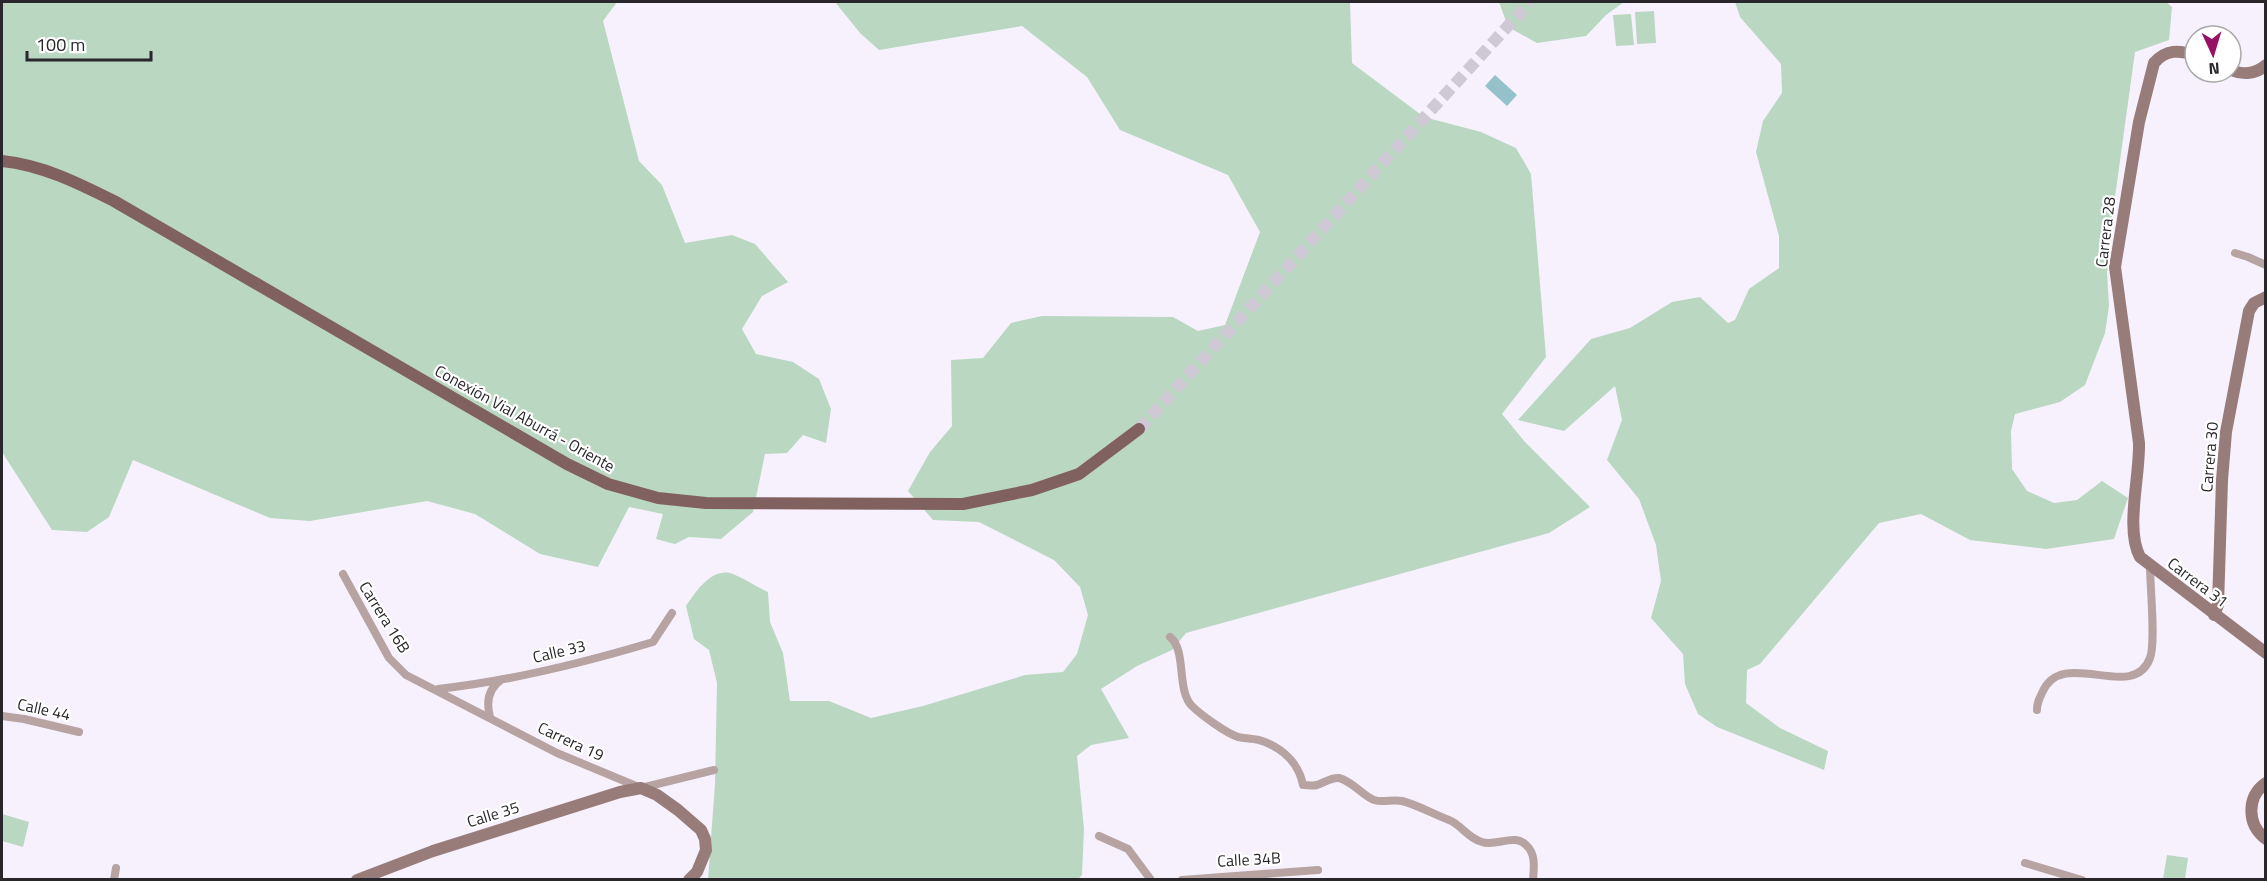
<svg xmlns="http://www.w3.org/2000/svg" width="2267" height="881" viewBox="0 0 2267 881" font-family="'Titillium Web',sans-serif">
<rect width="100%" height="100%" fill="#f7f1fe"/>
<path fill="#b9d7c1" d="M2,2H617L603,21L639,161L662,185L685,243L732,235L755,244L788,282L762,296L742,329L756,354L793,362L819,379L831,409L826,443L803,435L787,453L765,454L753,512L721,539L689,537L675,544L656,539L663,514L629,507L598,567L540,554L475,514L427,501L310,521L270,518L133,460L109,517L87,532L52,530L2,452Z
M835,2H1350L1352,63L1424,117L1481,132L1516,148L1531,174L1546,357L1502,414L1525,442L1590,507L1549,533L1186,633L1172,650L1137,666L1101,689L1129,738L1091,745L1077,756L1084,829L1082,875L1078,879H708L715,784L717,683L709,650L694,639L686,606C695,593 710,569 730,573C738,575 759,588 768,592L770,622L783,653L790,701H829L871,718L923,706L1025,675L1063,672L1077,654L1088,615L1080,587L1054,560L979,522L933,520L908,491L930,452L952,426L951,360L983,358L1011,323L1042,316L1173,317L1198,331L1225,325L1260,232L1228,175L1120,130L1087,77L1022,26L879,50L860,33Z
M1499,2H1624L1606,15L1586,36L1537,43L1508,27Z
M1735,2H2166L2172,7L2169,40L2135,52L2110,233L2107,274L2109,306L2105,333L2085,385L2060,402L2015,414L2011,431L2012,469L2027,491L2054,503L2077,500L2102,481L2128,498L2114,539L2046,549L1970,540L1921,514L1879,523L1760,664L1747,670L1746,703L1780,728L1828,751L1824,770L1717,727L1698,714L1685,684L1683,654L1651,618L1661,581L1656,545L1639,499L1607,460L1622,420L1615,386L1564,431L1518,420L1591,339L1630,328L1672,302L1700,297L1728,323L1735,320L1749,289L1779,268V236L1756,152L1763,121L1782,93L1781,64L1740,17Z
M1654,11L1656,43L1637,44L1635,12Z
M1631,14L1634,45L1616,46L1613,15Z
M2,814L29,822L23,847L2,841Z
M2167,855L2188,858L2185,879H2163Z"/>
<path fill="#94c1ca" d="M1495,75L1517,95L1507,106L1485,86Z"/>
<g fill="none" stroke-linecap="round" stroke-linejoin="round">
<path stroke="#cec9d4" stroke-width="12" stroke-dasharray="12 6" stroke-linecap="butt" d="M1139,429L1530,2"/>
<path stroke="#b6a3a2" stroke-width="8" d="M2235,253L2248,257L2266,265
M343,574L389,658L406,675L557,753L641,788L714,770
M1170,637C1187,650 1176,690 1192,706C1201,715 1226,733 1238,737C1247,739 1257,738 1265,742C1285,750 1299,765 1303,785C1308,785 1313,786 1317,785C1324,783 1331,777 1339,778C1352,781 1362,795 1374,800C1383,803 1392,799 1402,801C1418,805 1433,814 1449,820C1462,825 1467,838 1482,842C1496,847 1514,833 1526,845C1536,854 1534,867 1533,880
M438,689C511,681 583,663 653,642L672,613
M2037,710C2037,703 2039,699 2042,693C2062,645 2133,704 2150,658C2156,643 2150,586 2150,566
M2,716L24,719L79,732
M490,717C486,702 488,689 501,680
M1099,836L1128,849L1151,880
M2025,863L2082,880
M114,880L116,868
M1182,880L1318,870"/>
<path stroke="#987c7a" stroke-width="12" d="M2195,55C2179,50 2166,49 2154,63L2139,122L2115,267L2139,443C2140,477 2125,529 2140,557L2266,653
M2231,70C2243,75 2256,74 2266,65
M2214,615L2218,605L2222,480L2226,432L2249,311L2254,303L2266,297
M2266,783C2246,797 2247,825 2266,839
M357,880L433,851L620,792L641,788L657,795L678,810L701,830L705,839L706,850L697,872L689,880"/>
<path stroke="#81615f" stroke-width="12" d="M2,161C42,165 78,183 114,201L567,464L608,484L658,498L706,503L963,504L1032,490L1079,474L1139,429"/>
</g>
<g text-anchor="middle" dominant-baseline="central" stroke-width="4.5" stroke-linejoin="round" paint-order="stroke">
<g font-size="16" fill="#29272b" stroke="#fff">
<text transform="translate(2105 232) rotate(-83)">Carrera 28</text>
<text transform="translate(525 418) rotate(29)">Conexión Vial Aburrá - Oriente</text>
<text transform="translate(2209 457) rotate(-85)">Carrera 30</text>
<text transform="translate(2198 582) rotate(37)">Carrera 31</text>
<text transform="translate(385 617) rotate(58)">Carrera 16B</text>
<text transform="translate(559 651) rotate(-13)">Calle 33</text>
<text transform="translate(44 709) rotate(12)">Calle 44</text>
<text transform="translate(571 741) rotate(25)">Carrera 19</text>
<text transform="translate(493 814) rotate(-17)">Calle 35</text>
<text transform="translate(1249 859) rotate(-3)">Calle 34B</text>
</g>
</g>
<rect width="2267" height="881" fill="none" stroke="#29272b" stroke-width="6"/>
<g transform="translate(2213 54) rotate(176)"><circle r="28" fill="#ffffff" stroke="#a9a9aa" stroke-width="1.5"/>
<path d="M0-4.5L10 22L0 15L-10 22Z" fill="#981064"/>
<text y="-9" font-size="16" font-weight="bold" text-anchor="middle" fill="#29272b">N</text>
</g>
<path d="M27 51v9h124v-9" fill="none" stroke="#29272b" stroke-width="3"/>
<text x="36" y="51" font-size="18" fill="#29272b" stroke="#ffffff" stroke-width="4.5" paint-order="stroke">100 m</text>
</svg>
